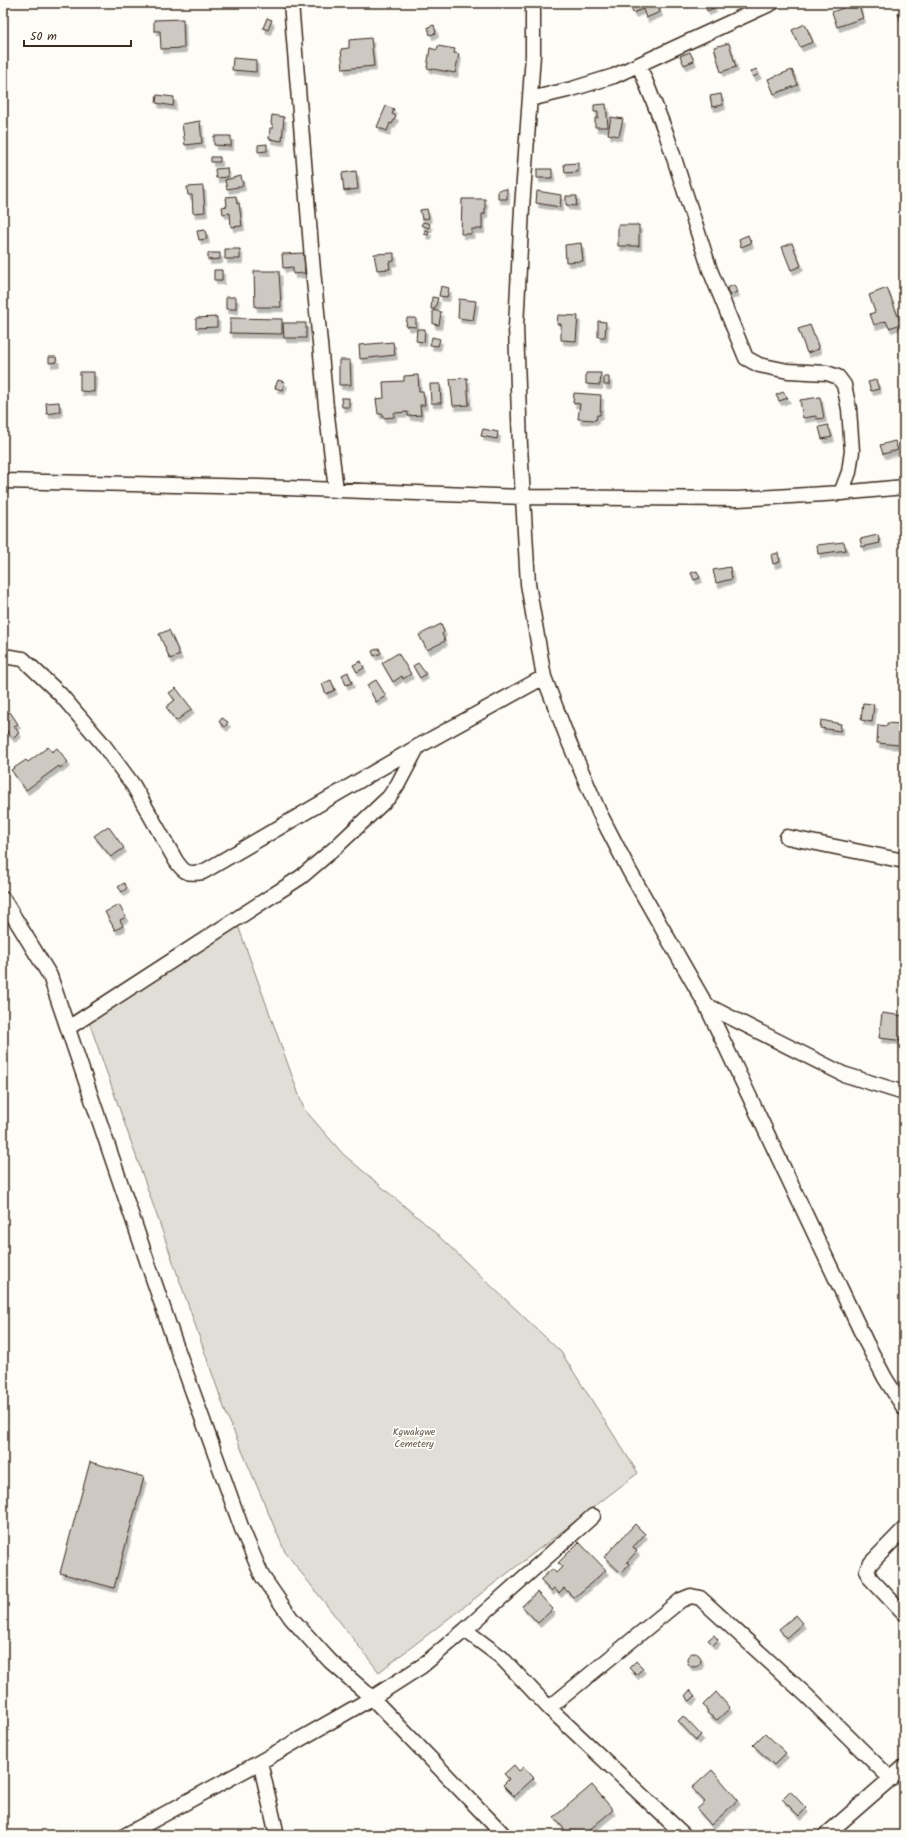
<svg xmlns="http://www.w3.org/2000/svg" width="907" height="1838" viewBox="0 0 907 1838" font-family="Kalam,sans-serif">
<defs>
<filter id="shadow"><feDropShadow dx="2.5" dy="4.5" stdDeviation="0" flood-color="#0004"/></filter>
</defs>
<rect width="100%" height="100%" fill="#fdfcf7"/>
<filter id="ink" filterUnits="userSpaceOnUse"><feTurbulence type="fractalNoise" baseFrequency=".025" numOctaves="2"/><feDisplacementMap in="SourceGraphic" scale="8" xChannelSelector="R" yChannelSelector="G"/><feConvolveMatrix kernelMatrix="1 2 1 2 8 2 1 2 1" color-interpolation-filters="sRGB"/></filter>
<g filter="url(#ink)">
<path fill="#e1ded7" stroke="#8e847a" d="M236,920L304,1109L343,1154L428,1226L561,1352L638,1473L379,1672L285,1552L226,1413L87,1016Z"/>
<path fill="#cdc8c2" stroke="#3b2a1e" filter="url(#shadow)" d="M629,3H657L660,12L646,18L643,9L633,13Z
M705,3H712L714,8L707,11Z
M841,3H858L863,18L837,27L832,12L843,8Z
M904,11V23L902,24L898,14Z
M267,18L272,20L268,30L263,28Z
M183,19L184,48L161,49L160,31H154V20Z
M805,24L813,42L800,47L792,30Z
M434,25L436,33L430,35L428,27Z
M371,38L374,66L343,69L341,49L349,48V40Z
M729,43L736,67L721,72L714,47Z
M438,46L455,49L454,53L459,54L455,73L427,68L430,48L437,50Z
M690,52L694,61L684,65L680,56Z
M233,58L256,60V72L232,70Z
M756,69L759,74L753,77L750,72Z
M792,70L798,85L774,94L768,79Z
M721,94L723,105L712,107L710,96Z
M157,95L174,97L173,106L156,103Z
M606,104L608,127H595V118H598V112H594V105Z
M386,106L394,109L392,114L396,116L392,124L390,123L387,131L377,127Z
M272,115L284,117L282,141L269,139L270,128H273V125L271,124Z
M611,117L623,119L619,136L608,134Z
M200,121L202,143L185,145L182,124Z
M214,136H231V146L214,145Z
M267,144V151L258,152V145Z
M211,157H220V162H211Z
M578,163V172L565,173L564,164Z
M227,168L228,177L216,178L215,169Z
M537,169H552V178H537Z
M356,171L358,189L344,191L342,173Z
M241,176L243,186L227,189L225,180Z
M203,186L205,212L193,213L192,195H188L187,187Z
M507,189V199H498V190Z
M537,191L561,195L560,207L536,203Z
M236,196L237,204L239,203L242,226L231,227L230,213L223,214L222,207L227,206L226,197Z
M566,196H577L576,206L566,205Z
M462,199H485V214H482V229H472L471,234H461Z
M427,209L429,218L422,219L420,210Z
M423,222L430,224L429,228L421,225Z
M618,225H639V246H618Z
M205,230L207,239L199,240L197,231Z
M425,230L429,231L428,235L424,234Z
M748,235L751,243L741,247L739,239Z
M581,243L583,261L566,262L565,245Z
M792,243L801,266L791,270L782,247Z
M225,249H240V259H225Z
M208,253H220V259L208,260Z
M304,253L305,273L293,274V267L283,268L282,254Z
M394,253V261L389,262L390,269L377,270L374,254Z
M214,270H222V280H214Z
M254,271H279L281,307H255Z
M734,285L737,292L729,295L727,288Z
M441,286L449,288L447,297L439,296Z
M887,288L901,324L889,328L886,321L874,325L870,314L875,312L869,295Z
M226,297H236V309H226Z
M432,297L438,298L435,309H431Z
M459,299L476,301L473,320L458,318Z
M433,310L441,312L439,325L433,324Z
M558,315L578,316L576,341L561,340V324H557Z
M217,317V327L196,328V318Z
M230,318L282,319V334L230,333Z
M407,318H416V327L406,326Z
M598,321L606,322L605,337H598Z
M283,323H306V338H284Z
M810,325L819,349L807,353L798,329Z
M417,329H425L424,342L416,341Z
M432,337L440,339L438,346L430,345Z
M393,342L395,355L360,359L359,345Z
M49,357H56L57,362L49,363Z
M339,360H350L351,385H339Z
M80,372H94V392L80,391Z
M586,373H601L600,385L586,384Z
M418,375L419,391H423L425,405H420L421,415L408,416V412L394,413V417L383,418V414H378L376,399L384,398L383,382L404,381V376Z
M604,377H609V385H604Z
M467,378L469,405L453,406L450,379Z
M278,380L285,382L282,390L275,388Z
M876,380L879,389L871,391L868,382Z
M430,384H440L441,403H431Z
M783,392L788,398L779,401L776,395Z
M574,393L601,395L600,415H597L596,420L578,419L580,404L573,403Z
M820,397L824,418L817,419L816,416L803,418L800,400Z
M341,398H349V407H342Z
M59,402L60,412L47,414L46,403Z
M828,425L832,437L822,439L819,427Z
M483,429L498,432L497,439L481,436Z
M895,441L898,450L883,454L880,445Z
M878,535L880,543L862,547L860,539Z
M844,542L846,550L818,554L817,545Z
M778,553L780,562L773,564L771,555Z
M730,567L732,579L716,583L713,570Z
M697,571L700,578L694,580L691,573Z
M441,624L444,632L442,634L445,641L427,650L419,635Z
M169,630L180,655L170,659L159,634Z
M379,648L381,653L374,656L372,651Z
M398,653L411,674L403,679L402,676L393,682L382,663Z
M361,661L364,668L357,672L353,665Z
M418,663L426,674L420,678L413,666Z
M348,672L352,683L346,685L342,675Z
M331,680L335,690L326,694L322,684Z
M376,680L386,696L376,702L367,685Z
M176,688L192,709L176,721L166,707L175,700L169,693Z
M863,703L874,704L872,722L861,720Z
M3,710L7,714L10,712L18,724L14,726L19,733L12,738L7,731L3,734Z
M222,718L228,722L225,727L219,722Z
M821,720L841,724L840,731L820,728Z
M887,723L900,724L899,745L877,743L878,725L887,726Z
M48,747L52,752L57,748L68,762L60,768L59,766L26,790L11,770L26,760L28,762Z
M108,826L124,848L111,857L94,836Z
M124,883L127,888L122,892L118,887Z
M119,905L126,917L120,920L123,926L115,930L105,912Z
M882,1013L904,1016V1041L879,1038Z
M90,1462L144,1477L114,1588L60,1573Z
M635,1524L645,1534L633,1547L637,1551L627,1562L629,1564L621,1573L604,1557Z
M579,1542L606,1570L574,1598L564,1588L559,1593L554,1588L551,1591L540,1580L552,1569L556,1573L562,1567L558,1563Z
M904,1548V1556L900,1551Z
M537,1592L553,1609L538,1623L522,1606Z
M796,1615L803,1623L786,1638L779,1629Z
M714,1635L718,1640L713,1645L708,1640Z
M687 1660a7 7 0 1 1 14 0a7 7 0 1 1-14 0Z
M636,1661L643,1668L636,1675L629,1668Z
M690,1690L695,1696L690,1701L685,1696Z
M716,1692L730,1708L717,1720L707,1713L708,1711L703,1705Z
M683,1716L701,1735L696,1740L678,1721Z
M765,1733L786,1753L774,1765L753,1745Z
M514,1765L519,1771L524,1767L534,1778L514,1796L503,1785L509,1779L504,1774Z
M712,1770L738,1800L711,1825L697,1809L705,1802L692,1788Z
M592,1785L613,1810L583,1835H569L554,1817Z
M790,1791L806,1808L799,1816L782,1799Z"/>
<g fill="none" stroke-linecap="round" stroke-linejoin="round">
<defs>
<path id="minor" d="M291,3L312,259L326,407L336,490
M639,65L666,133L710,270L746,358L759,365L788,371L827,373L838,377L844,385L849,409L852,451L849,472L841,493
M530,99L572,89L614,76L772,3
M3,481L260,487L523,497L738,499L841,493L904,487
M3,656L23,659L60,694L102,743L133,785L176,861C185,874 188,874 203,872L417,747L544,677L528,584L520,446L516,327L522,208L533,55V3
M544,677L569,742L599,812L630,872L706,1005L866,1342L885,1378L904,1408
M787,837L904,861
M3,899L50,976L173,1337L242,1529L262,1576L291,1618L330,1661L372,1698L504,1835
M706,1005L843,1074L904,1093
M68,1028L301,877L335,848L389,797L398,784L417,748
M904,1529L871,1563L867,1570L870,1578L904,1614
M465,1630L501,1657L549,1708L684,1835
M549,1708L681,1600L691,1596L700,1598L806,1695L891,1779
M260,1762L277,1835
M126,1835L260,1762L372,1698L422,1666L465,1630L593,1516
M826,1835L904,1767"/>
</defs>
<use href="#minor" stroke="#3b2a1e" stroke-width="17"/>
<use href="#minor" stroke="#fdfcf7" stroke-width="14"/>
</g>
</g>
<g text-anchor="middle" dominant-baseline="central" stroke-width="3.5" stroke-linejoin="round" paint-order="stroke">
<g font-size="10" fill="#64574c" stroke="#fdfcf7">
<text x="414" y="1432">Kgwakgwe<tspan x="414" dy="12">Cemetery</tspan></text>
</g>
</g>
<rect width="907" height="1838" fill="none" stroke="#fdfcf7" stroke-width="16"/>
<rect x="8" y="8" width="891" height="1822" fill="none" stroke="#3b2a1e" stroke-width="1.5" filter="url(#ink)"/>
<path d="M24 40v6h107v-6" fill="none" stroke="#3b2a1e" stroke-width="2"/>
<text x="30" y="40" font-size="12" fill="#3b2a1e" stroke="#fdfcf7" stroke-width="3" paint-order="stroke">50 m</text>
</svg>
